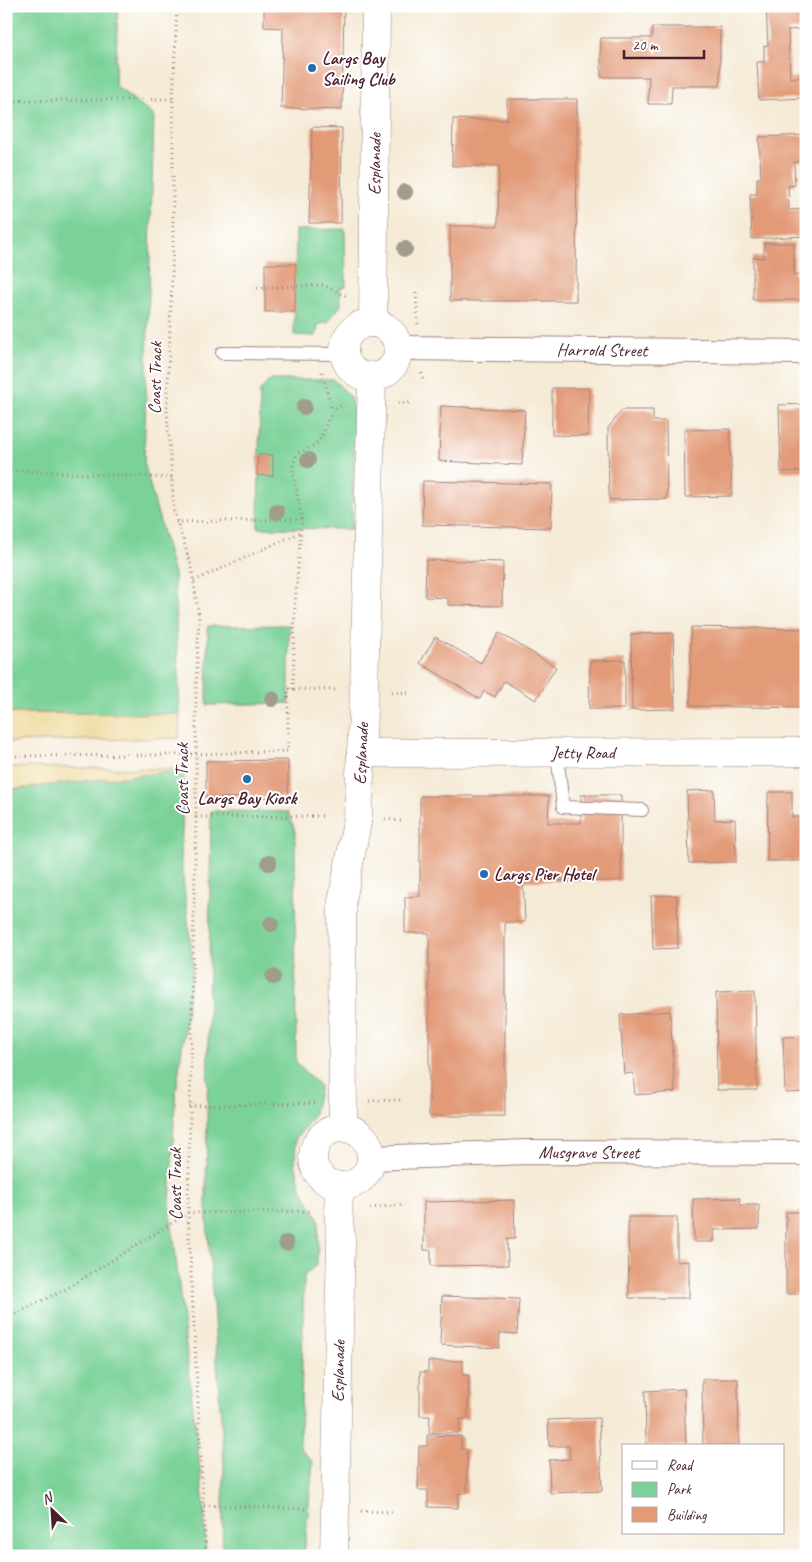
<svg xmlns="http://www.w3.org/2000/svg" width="812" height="1562" viewBox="0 0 812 1562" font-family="Caveat,sans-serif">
<rect width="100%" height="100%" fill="#fff"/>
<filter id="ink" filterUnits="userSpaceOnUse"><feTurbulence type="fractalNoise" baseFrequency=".02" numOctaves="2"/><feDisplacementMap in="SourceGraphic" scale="10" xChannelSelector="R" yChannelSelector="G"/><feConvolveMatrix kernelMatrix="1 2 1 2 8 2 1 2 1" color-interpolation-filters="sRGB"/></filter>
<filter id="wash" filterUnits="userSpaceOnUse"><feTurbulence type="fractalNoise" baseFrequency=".0096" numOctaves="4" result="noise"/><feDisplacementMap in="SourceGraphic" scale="20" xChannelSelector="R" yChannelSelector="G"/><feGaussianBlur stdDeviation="1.12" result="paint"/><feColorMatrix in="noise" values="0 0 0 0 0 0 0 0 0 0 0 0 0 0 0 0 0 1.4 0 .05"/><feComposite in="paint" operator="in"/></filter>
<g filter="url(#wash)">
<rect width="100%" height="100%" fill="#f5ead5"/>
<path fill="#7ad298" stroke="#627862" d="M6,6H118L115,85L154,116L144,463L174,574L180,714L6,713Z
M345,229L346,286L340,288L341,305L328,322L318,325L316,336L294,335L296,230Z
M270,380H334L350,396L355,421L352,529L258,528L260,391Z
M289,625V703L207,705L208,626Z
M184,770L181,860L193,963L175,1101L170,1206L204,1505L206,1556H6V790Z
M211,811L288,812L295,831L296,1063L320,1086L313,1117L296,1138L295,1163L301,1188L319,1220L317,1264L304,1276L300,1448L313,1462L304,1556H222L224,1463L206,1203Z"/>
<path fill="#eeda9e" stroke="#9c7c64" d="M6,713L180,714L179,738L6,742Z
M6,767L169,769L184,770L6,790Z"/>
<g id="blocks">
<path fill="#e29a77" d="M264,6H344L342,110L281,108L283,28L264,27Z
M766,6H806V17H802L803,29L788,30L790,78L805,77L806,98L759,100L757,62H764V46L768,45Z
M652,27H720V86H672L671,104H648L649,77H601V38H652Z
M507,99H577L576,301H450V226H498L499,166H452L453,119L507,120Z
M312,127L342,128L341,223H309Z
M806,135V161L794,162L795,185L788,186L789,210L804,209L806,236L752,239L750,194H757V178H761L759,137Z
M764,243H794V275H806V300H753V257L764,258Z
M265,264H296L295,312H265Z
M552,388H589L588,436L552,435Z
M806,404V471L781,472L779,405Z
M441,406L525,410L522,465L439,461Z
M622,410H653V421H666L667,499L609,500L608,428Z
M730,429L732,496L685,497L684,430Z
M258,455H273V476L257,475Z
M423,481L552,484L551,528L422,525Z
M426,560L503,562L502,606L448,605V598L425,597Z
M691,627L806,629V708L690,706Z
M499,633L556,667L536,700L504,681L495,697L484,691L480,699L420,663L435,637L481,663Z
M673,633L675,709L632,710L631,634Z
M625,660V709H589L590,661Z
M288,760V797L206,798V761Z
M714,790L715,820L735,819L736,862L689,863L687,791Z
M768,792H792V817H806V861H767Z
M581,795H621V881H523L525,922H505V1116H429V933H405V897L420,896V796H549L548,823H581Z
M677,895L678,948L653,949L651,896Z
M755,991L757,1090H717L716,992Z
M670,1011L675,1092L635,1095L633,1073L624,1074L620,1015Z
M806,1036V1092L785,1093L783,1037Z
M740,1198V1205H759V1229L714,1230V1242H694L693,1199Z
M514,1200L515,1239H507L508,1265L431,1266V1250H424V1202Z
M786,1212H806V1294H786Z
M628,1217H677V1262L689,1261V1298H629Z
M442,1296L519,1299L517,1334L500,1333L499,1348L440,1345Z
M428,1361H463V1375H469L468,1419H460L459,1433H429L430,1416H420V1372H428Z
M702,1379H738L739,1446H703Z
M684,1389L686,1446H646L645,1391Z
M599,1418L602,1491L550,1493L549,1460L570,1459L569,1446H549L548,1420Z
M801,1424H806V1503H802Z
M427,1435L461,1436V1449H467V1493H458V1508L428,1507V1490H418L419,1446H427Z"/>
</g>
</g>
<g filter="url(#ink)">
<use href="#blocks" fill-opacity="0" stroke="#a08480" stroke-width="1"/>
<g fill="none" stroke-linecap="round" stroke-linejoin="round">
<defs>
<path id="service" d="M222,353L345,354
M557,753L563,807L642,810"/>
<g id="minor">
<path id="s1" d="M398,348L806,352"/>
<path id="s2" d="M371,1158L527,1152L806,1153"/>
</g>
<g id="tertiary">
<path id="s3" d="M373,323L376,6"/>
<circle cx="371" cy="350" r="27"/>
<path id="s4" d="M361,753L806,752"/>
<path id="s5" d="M343,1128L342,901L358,817L364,691L372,376"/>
<circle cx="342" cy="1157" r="29"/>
<path id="s6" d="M334,1556L341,1240L338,1210L340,1186"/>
</g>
</defs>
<use href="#service" stroke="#a08480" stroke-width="14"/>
<use href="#minor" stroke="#a08480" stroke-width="26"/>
<use href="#tertiary" stroke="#a08480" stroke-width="29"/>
<path stroke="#a08480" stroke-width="3" stroke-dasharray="1 4" stroke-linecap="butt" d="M177,6L173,99V246L167,410L174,512L191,565L199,617L196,689V817L188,1213L206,1556
M6,101L173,99
M257,288L323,285L346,296
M416,293L418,325
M322,372L332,410
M422,373L423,383
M398,403H412
M6,470L172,478
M176,522L302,519L292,467L297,454C303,451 311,448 315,444C328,434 326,405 345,405
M194,581L301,532
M293,689L295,604L302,519
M392,692L409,693
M6,756L167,755L288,751V689L336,690
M196,817L325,816
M385,819L401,821
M369,1101L402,1100
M189,1106L315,1103
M370,1208L402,1205
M6,1318L66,1289L188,1213L312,1211
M204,1505L308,1509
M361,1511L394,1512"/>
<use href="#service" stroke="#fff" stroke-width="12"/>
<use href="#minor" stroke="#fff" stroke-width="24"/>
<use href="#tertiary" stroke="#fff" stroke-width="28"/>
</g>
<g fill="#a09d8c">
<circle cx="405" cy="192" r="8"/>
<circle cx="405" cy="249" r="8"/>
<circle cx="304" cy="407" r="8"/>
<circle cx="308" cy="460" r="8"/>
<circle cx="277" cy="512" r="8"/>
<circle cx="272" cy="699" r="8"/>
<circle cx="269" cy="863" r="8"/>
<circle cx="271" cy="924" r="8"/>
<circle cx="273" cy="977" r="8"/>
<circle cx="286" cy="1243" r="8"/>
</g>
</g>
<g fill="#1f6fb2" stroke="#fff" stroke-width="2">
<circle cx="312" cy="68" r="5"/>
<circle cx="247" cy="779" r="5"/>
<circle cx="484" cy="874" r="5"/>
</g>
<g text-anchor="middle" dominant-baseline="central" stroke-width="4" stroke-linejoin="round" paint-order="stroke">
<g font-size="18" font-weight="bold" fill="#4a1f2b" stroke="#fff" text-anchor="start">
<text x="322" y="58">Largs Bay<tspan x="322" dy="21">Sailing Club</tspan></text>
<text x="247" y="798" text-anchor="middle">Largs Bay Kiosk</text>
<text x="494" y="874">Largs Pier Hotel</text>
</g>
<g font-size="18" fill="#4a1f2b" stroke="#fff">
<text stroke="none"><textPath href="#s3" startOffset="159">Esplanade</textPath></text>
<text stroke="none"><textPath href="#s1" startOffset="204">Harrold Street</textPath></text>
<text transform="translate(155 378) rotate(-89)">Coast Track</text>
<text stroke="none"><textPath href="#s5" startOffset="376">Esplanade</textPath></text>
<text stroke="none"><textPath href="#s4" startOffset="222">Jetty Road</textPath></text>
<text transform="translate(182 779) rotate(-90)">Coast Track</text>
<text stroke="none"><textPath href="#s2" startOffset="218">Musgrave Street</textPath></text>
<text transform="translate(175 1184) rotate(-90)">Coast Track</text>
<text stroke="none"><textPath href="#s6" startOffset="185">Esplanade</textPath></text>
</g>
</g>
<rect width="812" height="1562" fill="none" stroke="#fff" stroke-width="25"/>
<rect x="622" y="1444" width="162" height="90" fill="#ffffff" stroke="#b7a5aa"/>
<rect x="632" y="1461" width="25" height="8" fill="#ffffff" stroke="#b7a5aa"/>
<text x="667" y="1470" font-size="15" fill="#4a1f2b">Road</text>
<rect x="632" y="1482" width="25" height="15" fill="#7ad298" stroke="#b7a5aa"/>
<text x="667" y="1494" font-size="15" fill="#4a1f2b">Park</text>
<rect x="632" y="1507" width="25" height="15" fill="#e29a77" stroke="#b7a5aa"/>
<text x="667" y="1520" font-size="15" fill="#4a1f2b">Building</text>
<g transform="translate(52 1510) rotate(335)" stroke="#ffffff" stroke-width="4" paint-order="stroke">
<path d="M0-4L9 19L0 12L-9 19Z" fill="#4a1f2b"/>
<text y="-8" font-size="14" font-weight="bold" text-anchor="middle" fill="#4a1f2b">N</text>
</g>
<path d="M624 50v8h80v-8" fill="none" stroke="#4a1f2b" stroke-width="2.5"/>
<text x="632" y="50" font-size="15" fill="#4a1f2b" stroke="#ffffff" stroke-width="4" paint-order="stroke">20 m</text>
</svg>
